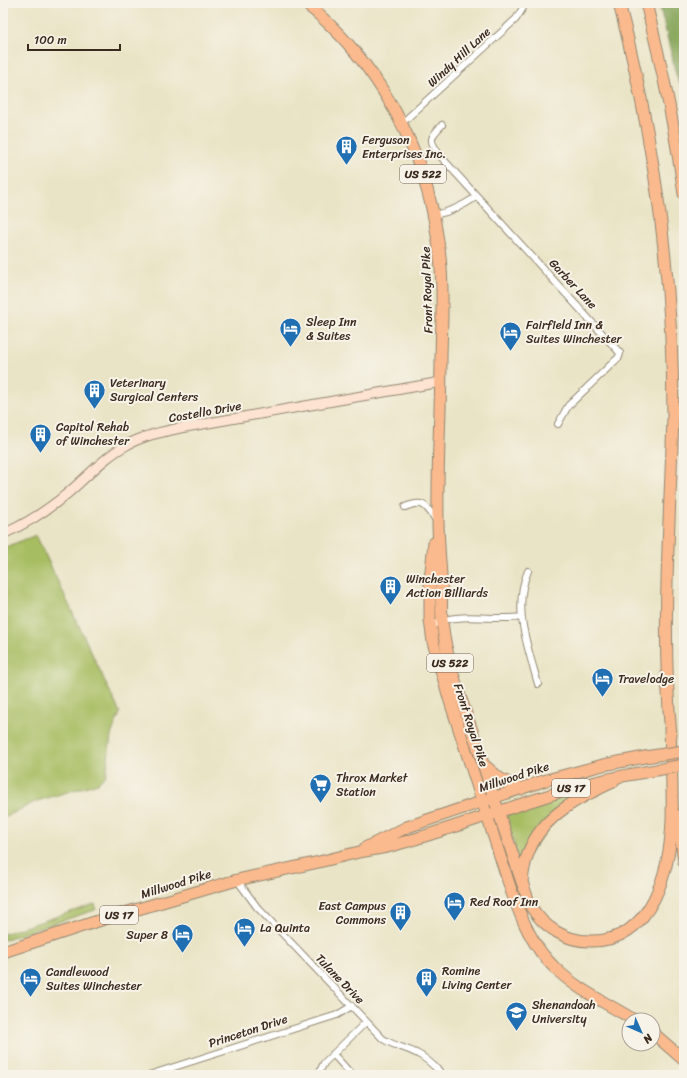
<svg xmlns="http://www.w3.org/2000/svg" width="687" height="1078" viewBox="0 0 687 1078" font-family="Sriracha,sans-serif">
<rect width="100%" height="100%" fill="#f7f3e8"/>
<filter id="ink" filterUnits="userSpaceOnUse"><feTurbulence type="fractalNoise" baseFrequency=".025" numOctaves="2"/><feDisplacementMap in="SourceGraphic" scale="8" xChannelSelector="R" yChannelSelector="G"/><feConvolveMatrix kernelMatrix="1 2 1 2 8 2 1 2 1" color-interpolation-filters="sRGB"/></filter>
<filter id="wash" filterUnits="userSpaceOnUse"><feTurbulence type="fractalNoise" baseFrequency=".012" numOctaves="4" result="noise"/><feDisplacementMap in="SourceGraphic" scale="16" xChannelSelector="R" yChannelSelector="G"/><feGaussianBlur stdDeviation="0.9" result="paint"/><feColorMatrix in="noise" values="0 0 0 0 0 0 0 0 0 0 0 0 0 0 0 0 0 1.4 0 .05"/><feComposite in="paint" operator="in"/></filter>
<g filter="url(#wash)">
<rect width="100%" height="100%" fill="#eae4c6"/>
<path fill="#a7bd62" stroke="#717440" d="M36,535L120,713L111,735L106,775L98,783L37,801L3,818V548Z
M591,787L572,797L520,866L506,816L508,814Z
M95,904L96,908L95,910L3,940V934Z"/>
<path fill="#85a458" stroke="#60673b" d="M659,3H684V87L680,84L677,78Z"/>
</g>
<g filter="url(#ink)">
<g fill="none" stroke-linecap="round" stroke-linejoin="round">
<defs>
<path id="street" d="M402,123L516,19L526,3
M442,125C427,140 430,141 442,158L620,353L619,357L568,406L558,424
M434,215C450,212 463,206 476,197
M405,507C424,499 426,506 436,520
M528,571C512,608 528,647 538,684
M431,627C435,625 438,622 442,621C461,613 499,621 521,617
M237,880L257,907L383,1039C394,1046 407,1048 418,1054C428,1059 435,1067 443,1075
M333,1054L352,1075
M149,1075L337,1015L352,1006
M318,1075L324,1063L366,1022"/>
<path id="secondary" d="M3,534C26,524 49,509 68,493C87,477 103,458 125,446C142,436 161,432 180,428L441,382"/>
<path id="highway" d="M305,3C378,61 425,149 438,241C444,279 442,317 441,356C441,410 437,465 438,519C438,539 440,558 441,577C442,591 441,606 442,620C446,663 463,704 477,745C494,798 511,852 530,905C543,927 566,942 592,941C653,941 670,869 672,820C673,790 671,759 670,729
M619,3C654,138 673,277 673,416C670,522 661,629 671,735
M646,3C662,66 675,129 684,194
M434,543L430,580V620L433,642L449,698L512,893C522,920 533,947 554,967C577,990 607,1003 634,1020
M483,764L499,778L521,789
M678,816L684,862
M365,848L407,827L543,781L603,765L645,757
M522,882C523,871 525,861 529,851C543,815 580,797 613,782
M3,952L104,919L237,880L319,862L359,852L387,847C474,824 556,786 645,772
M653,1033L684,1060"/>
</defs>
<use href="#street" stroke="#928772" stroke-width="8"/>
<use href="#secondary" stroke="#928772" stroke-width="11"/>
<use href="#highway" stroke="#928772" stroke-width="13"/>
<use href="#street" stroke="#fff" stroke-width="6"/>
<use href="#secondary" stroke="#fde3d1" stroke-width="9"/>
<use href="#highway" stroke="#fbba8d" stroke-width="11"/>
<defs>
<path id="highway-bridge" d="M645,757L684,751
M645,772L684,765"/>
</defs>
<use href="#highway-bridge" stroke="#928772" stroke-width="13" stroke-linecap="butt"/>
<use href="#highway-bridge" stroke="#fbba8d" stroke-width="11"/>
</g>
</g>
<defs>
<symbol id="building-pin" viewBox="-11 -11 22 30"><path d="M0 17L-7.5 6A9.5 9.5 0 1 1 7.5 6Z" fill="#1f6fb2" stroke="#f7f3e8"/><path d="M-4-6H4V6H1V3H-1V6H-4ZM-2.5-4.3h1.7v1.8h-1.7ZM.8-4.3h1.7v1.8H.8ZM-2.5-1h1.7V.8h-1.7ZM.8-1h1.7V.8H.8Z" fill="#fff"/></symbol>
<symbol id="hotel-pin" viewBox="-11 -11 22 30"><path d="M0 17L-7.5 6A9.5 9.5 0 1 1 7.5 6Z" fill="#1f6fb2" stroke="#f7f3e8"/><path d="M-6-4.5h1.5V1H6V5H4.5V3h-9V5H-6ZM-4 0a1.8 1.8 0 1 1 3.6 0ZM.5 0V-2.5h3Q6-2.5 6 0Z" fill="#fff"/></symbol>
<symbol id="supermarket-pin" viewBox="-11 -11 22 30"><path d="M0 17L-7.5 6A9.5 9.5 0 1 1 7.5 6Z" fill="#1f6fb2" stroke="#f7f3e8"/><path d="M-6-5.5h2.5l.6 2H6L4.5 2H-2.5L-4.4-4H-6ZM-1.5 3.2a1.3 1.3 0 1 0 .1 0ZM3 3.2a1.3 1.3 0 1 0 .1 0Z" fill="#fff"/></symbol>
<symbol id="university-pin" viewBox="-11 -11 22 30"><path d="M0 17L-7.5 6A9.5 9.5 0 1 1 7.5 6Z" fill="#1f6fb2" stroke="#f7f3e8"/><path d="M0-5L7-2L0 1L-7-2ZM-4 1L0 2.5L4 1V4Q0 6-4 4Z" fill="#fff"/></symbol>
</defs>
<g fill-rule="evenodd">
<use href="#building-pin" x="334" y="134" width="25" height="34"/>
<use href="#hotel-pin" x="278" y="316" width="25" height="34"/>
<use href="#hotel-pin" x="498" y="320" width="25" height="34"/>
<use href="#building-pin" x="82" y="378" width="25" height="34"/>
<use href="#building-pin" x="28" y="422" width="25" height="34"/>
<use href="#building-pin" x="378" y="574" width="25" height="34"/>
<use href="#hotel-pin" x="590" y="666" width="25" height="34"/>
<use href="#supermarket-pin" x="308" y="772" width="25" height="34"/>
<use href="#hotel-pin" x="442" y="890" width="25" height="34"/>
<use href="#building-pin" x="388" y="900" width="25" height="34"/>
<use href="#hotel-pin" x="232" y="916" width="25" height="34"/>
<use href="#hotel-pin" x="170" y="922" width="25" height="34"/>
<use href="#building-pin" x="414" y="966" width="25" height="34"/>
<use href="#hotel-pin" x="18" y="966" width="25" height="34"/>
<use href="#university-pin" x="504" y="1000" width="25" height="34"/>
</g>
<g text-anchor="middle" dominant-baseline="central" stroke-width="4" stroke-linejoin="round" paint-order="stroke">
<g fill="#f7f3e8" stroke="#73665b" stroke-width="1">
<rect x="400" y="165" width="46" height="18" rx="3"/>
<rect x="427" y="654" width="46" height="18" rx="3"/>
<rect x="552" y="779" width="38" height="18" rx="3"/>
<rect x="100" y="906" width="38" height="18" rx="3"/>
</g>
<g font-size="11" font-weight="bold" fill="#3b2a1e">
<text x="423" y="174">US 522</text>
<text x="450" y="663">US 522</text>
<text x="571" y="788">US 17</text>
<text x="119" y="915">US 17</text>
</g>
<g font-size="12" fill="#3b2a1e" stroke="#f7f3e8">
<text transform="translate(459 57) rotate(-43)">Windy Hill Lane</text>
<text transform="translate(573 284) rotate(47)">Garber Lane</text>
<text transform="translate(427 290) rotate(-92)">Front Royal Pike</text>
<text transform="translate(205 412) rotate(-10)">Costello Drive</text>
<text transform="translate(471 725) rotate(72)">Front Royal Pike</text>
<text transform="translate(514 777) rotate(-18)">Millwood Pike</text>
<text transform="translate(176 884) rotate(-17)">Millwood Pike</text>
<text transform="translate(340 979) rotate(46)">Tulane Drive</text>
<text transform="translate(248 1031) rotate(-18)">Princeton Drive</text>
</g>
<g font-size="12" fill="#3b2a1e" stroke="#f7f3e8" text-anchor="start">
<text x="362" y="140">Ferguson<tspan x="362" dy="14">Enterprises Inc.</tspan></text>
<text x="306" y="322">Sleep Inn<tspan x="306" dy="14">&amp; Suites</tspan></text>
<text x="526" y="325">Fairfield Inn &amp;<tspan x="526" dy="14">Suites Winchester</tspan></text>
<text x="110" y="383">Veterinary<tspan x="110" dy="14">Surgical Centers</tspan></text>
<text x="56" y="427">Capitol Rehab<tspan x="56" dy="14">of Winchester</tspan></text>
<text x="406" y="579">Winchester<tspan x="406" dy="14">Action Billiards</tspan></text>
<text x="618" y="679">Travelodge</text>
<text x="336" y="778">Throx Market<tspan x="336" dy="14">Station</tspan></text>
<text x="470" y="902">Red Roof Inn</text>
<text x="386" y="906" text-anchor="end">East Campus<tspan x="386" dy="14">Commons</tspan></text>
<text x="260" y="928">La Quinta</text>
<text x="168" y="935" text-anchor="end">Super 8</text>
<text x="442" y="971">Romine<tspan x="442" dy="14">Living Center</tspan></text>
<text x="46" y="972">Candlewood<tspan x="46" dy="14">Suites Winchester</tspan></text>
<text x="532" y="1005">Shenandoah<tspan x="532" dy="14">University</tspan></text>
</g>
</g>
<rect width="687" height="1078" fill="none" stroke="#f7f3e8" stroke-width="16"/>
<g transform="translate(641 1032) rotate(135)"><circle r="19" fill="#f7f3e8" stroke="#aca397"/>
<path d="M0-3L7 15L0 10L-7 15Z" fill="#1f6fb2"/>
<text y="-6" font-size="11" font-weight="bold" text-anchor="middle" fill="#3b2a1e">N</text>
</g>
<path d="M28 44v6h92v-6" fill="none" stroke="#3b2a1e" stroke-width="2"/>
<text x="34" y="44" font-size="12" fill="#3b2a1e" stroke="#f7f3e8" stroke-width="3" paint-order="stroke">100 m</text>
</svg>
